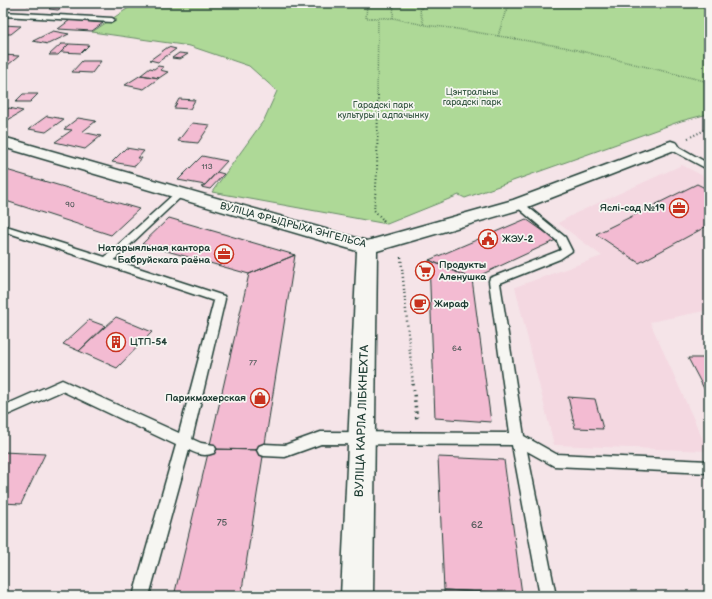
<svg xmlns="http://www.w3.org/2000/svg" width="712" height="599" viewBox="0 0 712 599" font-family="'Balsamiq Sans',sans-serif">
<rect width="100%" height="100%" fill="#f5e4e8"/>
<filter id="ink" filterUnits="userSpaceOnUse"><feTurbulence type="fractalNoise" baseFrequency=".025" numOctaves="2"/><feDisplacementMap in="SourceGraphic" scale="8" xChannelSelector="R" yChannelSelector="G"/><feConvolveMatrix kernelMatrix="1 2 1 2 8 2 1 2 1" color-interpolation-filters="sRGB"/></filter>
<g filter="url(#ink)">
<path fill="#f4d8e1" d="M682,165L709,179V310L650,322L708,451L554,445L515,287L602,256L558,223L576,213Z"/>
<path fill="#aed997" stroke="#668b66" d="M136,3H705L709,6V112L708,114L681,121L465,198L459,195L387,224L212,192L264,120L277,91L249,66L190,46L92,32Z"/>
<path fill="#f3bbd2" stroke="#1f3d34" d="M30,3H95L62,7L58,10L49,9L52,6L27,5Z
M70,20L103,23L92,31L58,29Z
M3,25L21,26L11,34H3Z
M53,31L69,34L48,44L33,41Z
M61,44H69L58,55H49Z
M69,44L89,45L81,53L61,52Z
M168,47L176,49L158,62L150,60Z
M179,53L188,54L180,59L172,58Z
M3,55L19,56L3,69Z
M82,61H101L92,73L72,72Z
M158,66L164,67L160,70L168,72L159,78L141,75L150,68L154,69Z
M141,75L159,78L144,89L125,85Z
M23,94H38L30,102H15Z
M179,99L195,100L190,109L174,108Z
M9,108L23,111L3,123V112Z
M47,116L64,119L46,132L29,129Z
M78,118L96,121L82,132L101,136L85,149L55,142L72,130L64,129Z
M192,123L210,125L198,143L178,141Z
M126,148L144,151L138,158H142L135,166L112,162Z
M202,156L227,161L205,185L178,180Z
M3,169L139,209L111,235L3,200Z
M217,172L224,174L210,189L201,187L205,185Z
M697,184L709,190V225L639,263L596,234Z
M169,218L295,255L249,274L142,244Z
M526,219L556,240L472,279L429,260Z
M295,255L264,450L209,449L249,274Z
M429,260L472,279L491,422L435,418Z
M116,317L152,332L117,368L79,351Z
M89,320L105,326L79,351L63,344Z
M688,358H709V398Z
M568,397L595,399L603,429L575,428Z
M209,449L264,450L241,596H174Z
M3,452L45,454L21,504L3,503Z
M438,457L504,460L522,594L444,590Z
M444,590L522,594V596H444Z"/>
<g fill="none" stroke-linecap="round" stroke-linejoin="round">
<defs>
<path id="service" d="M3,12L112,18L115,20L112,22L3,16Z
M668,144H674L709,164V170L668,148L667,146Z
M179,191L184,194L182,196L114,260L224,296L225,299L192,439L201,443L214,445L216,449L214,453C204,457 197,454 189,450L149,596H133L176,445L62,391L3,417V406L62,380L179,433L214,301L3,231V225L105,257L176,192Z
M519,201L522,202L565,237L572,251L560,259L500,283L524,436L556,454L709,461V473L554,466L527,451L556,596H540L512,445L321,444L285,457L264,456L259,454L257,450L259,446L264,444L285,445L321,432L510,433L489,281L490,278L561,250L557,241L516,206L514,204L516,202Z"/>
<path id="minor" d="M3,137L367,241L513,200L665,143L671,141L677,143L679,146L677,149L525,208L377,251L373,596H341L357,251L3,147Z"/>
</defs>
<use href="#service" stroke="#1f3d34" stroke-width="3"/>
<use href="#minor" stroke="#1f3d34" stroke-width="3"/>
<path stroke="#1f3d34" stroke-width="1.5" stroke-dasharray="0.5 1.5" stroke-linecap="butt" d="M367,3L366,18H393L424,25L451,28L564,47L709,82
M424,3L420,11L424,25
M393,18L394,3
M498,36L505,13L511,3
M377,96L378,18"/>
<path stroke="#1f3d34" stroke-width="2" stroke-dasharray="1 2.5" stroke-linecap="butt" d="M378,95L377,173L374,210L384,221
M688,138L709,128"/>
<path stroke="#1f3d34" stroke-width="2.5" stroke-dasharray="1 3" stroke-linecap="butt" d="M383,220L386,223
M401,257L413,385"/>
<path stroke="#1f3d34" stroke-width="3.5" stroke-dasharray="1.5 4" stroke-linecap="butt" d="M413,384L417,421"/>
<use href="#service" fill="#f6f6f2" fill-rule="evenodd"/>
<use href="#minor" fill="#f6f6f2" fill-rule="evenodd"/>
</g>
</g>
<defs>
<symbol id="office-ring" viewBox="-11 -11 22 22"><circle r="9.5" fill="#f6f6f2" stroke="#c8321e" stroke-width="1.5"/><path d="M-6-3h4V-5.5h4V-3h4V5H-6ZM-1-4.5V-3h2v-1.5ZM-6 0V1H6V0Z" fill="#c8321e"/></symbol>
<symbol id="civic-ring" viewBox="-11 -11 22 22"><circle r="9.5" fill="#f6f6f2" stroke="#c8321e" stroke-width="1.5"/><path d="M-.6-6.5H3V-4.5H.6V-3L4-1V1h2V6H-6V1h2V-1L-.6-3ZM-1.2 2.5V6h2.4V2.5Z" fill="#c8321e"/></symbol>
<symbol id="supermarket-ring" viewBox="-11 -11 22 22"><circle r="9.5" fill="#f6f6f2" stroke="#c8321e" stroke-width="1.5"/><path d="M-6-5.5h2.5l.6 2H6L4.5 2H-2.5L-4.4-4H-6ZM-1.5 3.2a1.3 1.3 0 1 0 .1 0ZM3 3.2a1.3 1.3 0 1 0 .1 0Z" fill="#c8321e"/></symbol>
<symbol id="cafe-ring" viewBox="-11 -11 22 22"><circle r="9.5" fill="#f6f6f2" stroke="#c8321e" stroke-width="1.5"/><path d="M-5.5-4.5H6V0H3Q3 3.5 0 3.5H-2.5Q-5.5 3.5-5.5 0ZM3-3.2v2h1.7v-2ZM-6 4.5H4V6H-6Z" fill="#c8321e"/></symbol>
<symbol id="building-ring" viewBox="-11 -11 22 22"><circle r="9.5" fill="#f6f6f2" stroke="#c8321e" stroke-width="1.5"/><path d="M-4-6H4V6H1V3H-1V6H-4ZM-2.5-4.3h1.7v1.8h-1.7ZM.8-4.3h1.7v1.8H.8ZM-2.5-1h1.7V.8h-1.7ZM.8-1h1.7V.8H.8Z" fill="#c8321e"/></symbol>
<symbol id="shop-ring" viewBox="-11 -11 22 22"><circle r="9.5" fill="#f6f6f2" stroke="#c8321e" stroke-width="1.5"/><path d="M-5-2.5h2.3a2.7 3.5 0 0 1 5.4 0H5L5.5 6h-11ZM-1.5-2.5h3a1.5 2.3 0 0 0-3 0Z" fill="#c8321e"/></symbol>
</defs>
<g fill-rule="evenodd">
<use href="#office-ring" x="668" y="197" width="22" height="22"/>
<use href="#civic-ring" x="477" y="228" width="22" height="22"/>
<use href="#office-ring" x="213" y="243" width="22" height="22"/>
<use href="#supermarket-ring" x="414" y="260" width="22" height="22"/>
<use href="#cafe-ring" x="409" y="293" width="22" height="22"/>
<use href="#building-ring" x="105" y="331" width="22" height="22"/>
<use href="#shop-ring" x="249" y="387" width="22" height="22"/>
</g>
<g text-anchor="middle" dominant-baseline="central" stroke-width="3.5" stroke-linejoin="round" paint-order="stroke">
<g font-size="8" fill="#545c5c">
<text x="207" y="166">113</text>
<text x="70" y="204">90</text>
<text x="457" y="348">64</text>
<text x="253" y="362">77</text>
</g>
<g font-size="9" fill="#3c5c48" stroke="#f6f6f2">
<text x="472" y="92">Цэнтральны<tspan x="472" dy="10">гарадскі парк</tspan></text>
<text x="383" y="105">Гарадскі парк<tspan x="383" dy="10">культуры і адпачынку</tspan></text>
</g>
<g font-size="10" font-weight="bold" fill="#1f3d34" stroke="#f6f6f2" text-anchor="start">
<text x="665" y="208" text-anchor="end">Яслі-сад №19</text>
<text x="502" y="239">ЖЭУ-2</text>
<text x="210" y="248" text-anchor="end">Натарыяльная кантора<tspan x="210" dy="12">Бабруйскага раёна</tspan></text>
<text x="439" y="265">Продукты<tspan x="439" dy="12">Аленушка</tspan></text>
<text x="434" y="304">Жираф</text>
<text x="130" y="342">ЦТП-54</text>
<text x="246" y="398" text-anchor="end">Парикмахерская</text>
</g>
<g font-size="10" fill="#1f3d34" stroke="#f6f6f2">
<text transform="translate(293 225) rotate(15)">ВУЛІЦА ФРЫДРЫХА ЭНГЕЛЬСА</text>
</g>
<g font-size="10" fill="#545c5c">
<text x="222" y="523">75</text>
<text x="477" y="525">62</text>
</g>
<g font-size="12" fill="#1f3d34" stroke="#f6f6f2">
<text transform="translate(362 421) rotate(-88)">ВУЛІЦА КАРЛА ЛІБКНЕХТА</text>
</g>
</g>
<rect width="712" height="599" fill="none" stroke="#f6f6f2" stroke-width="16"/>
<rect x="8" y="8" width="696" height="583" fill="none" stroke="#1f3d34" stroke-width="1.5" filter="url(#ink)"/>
</svg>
